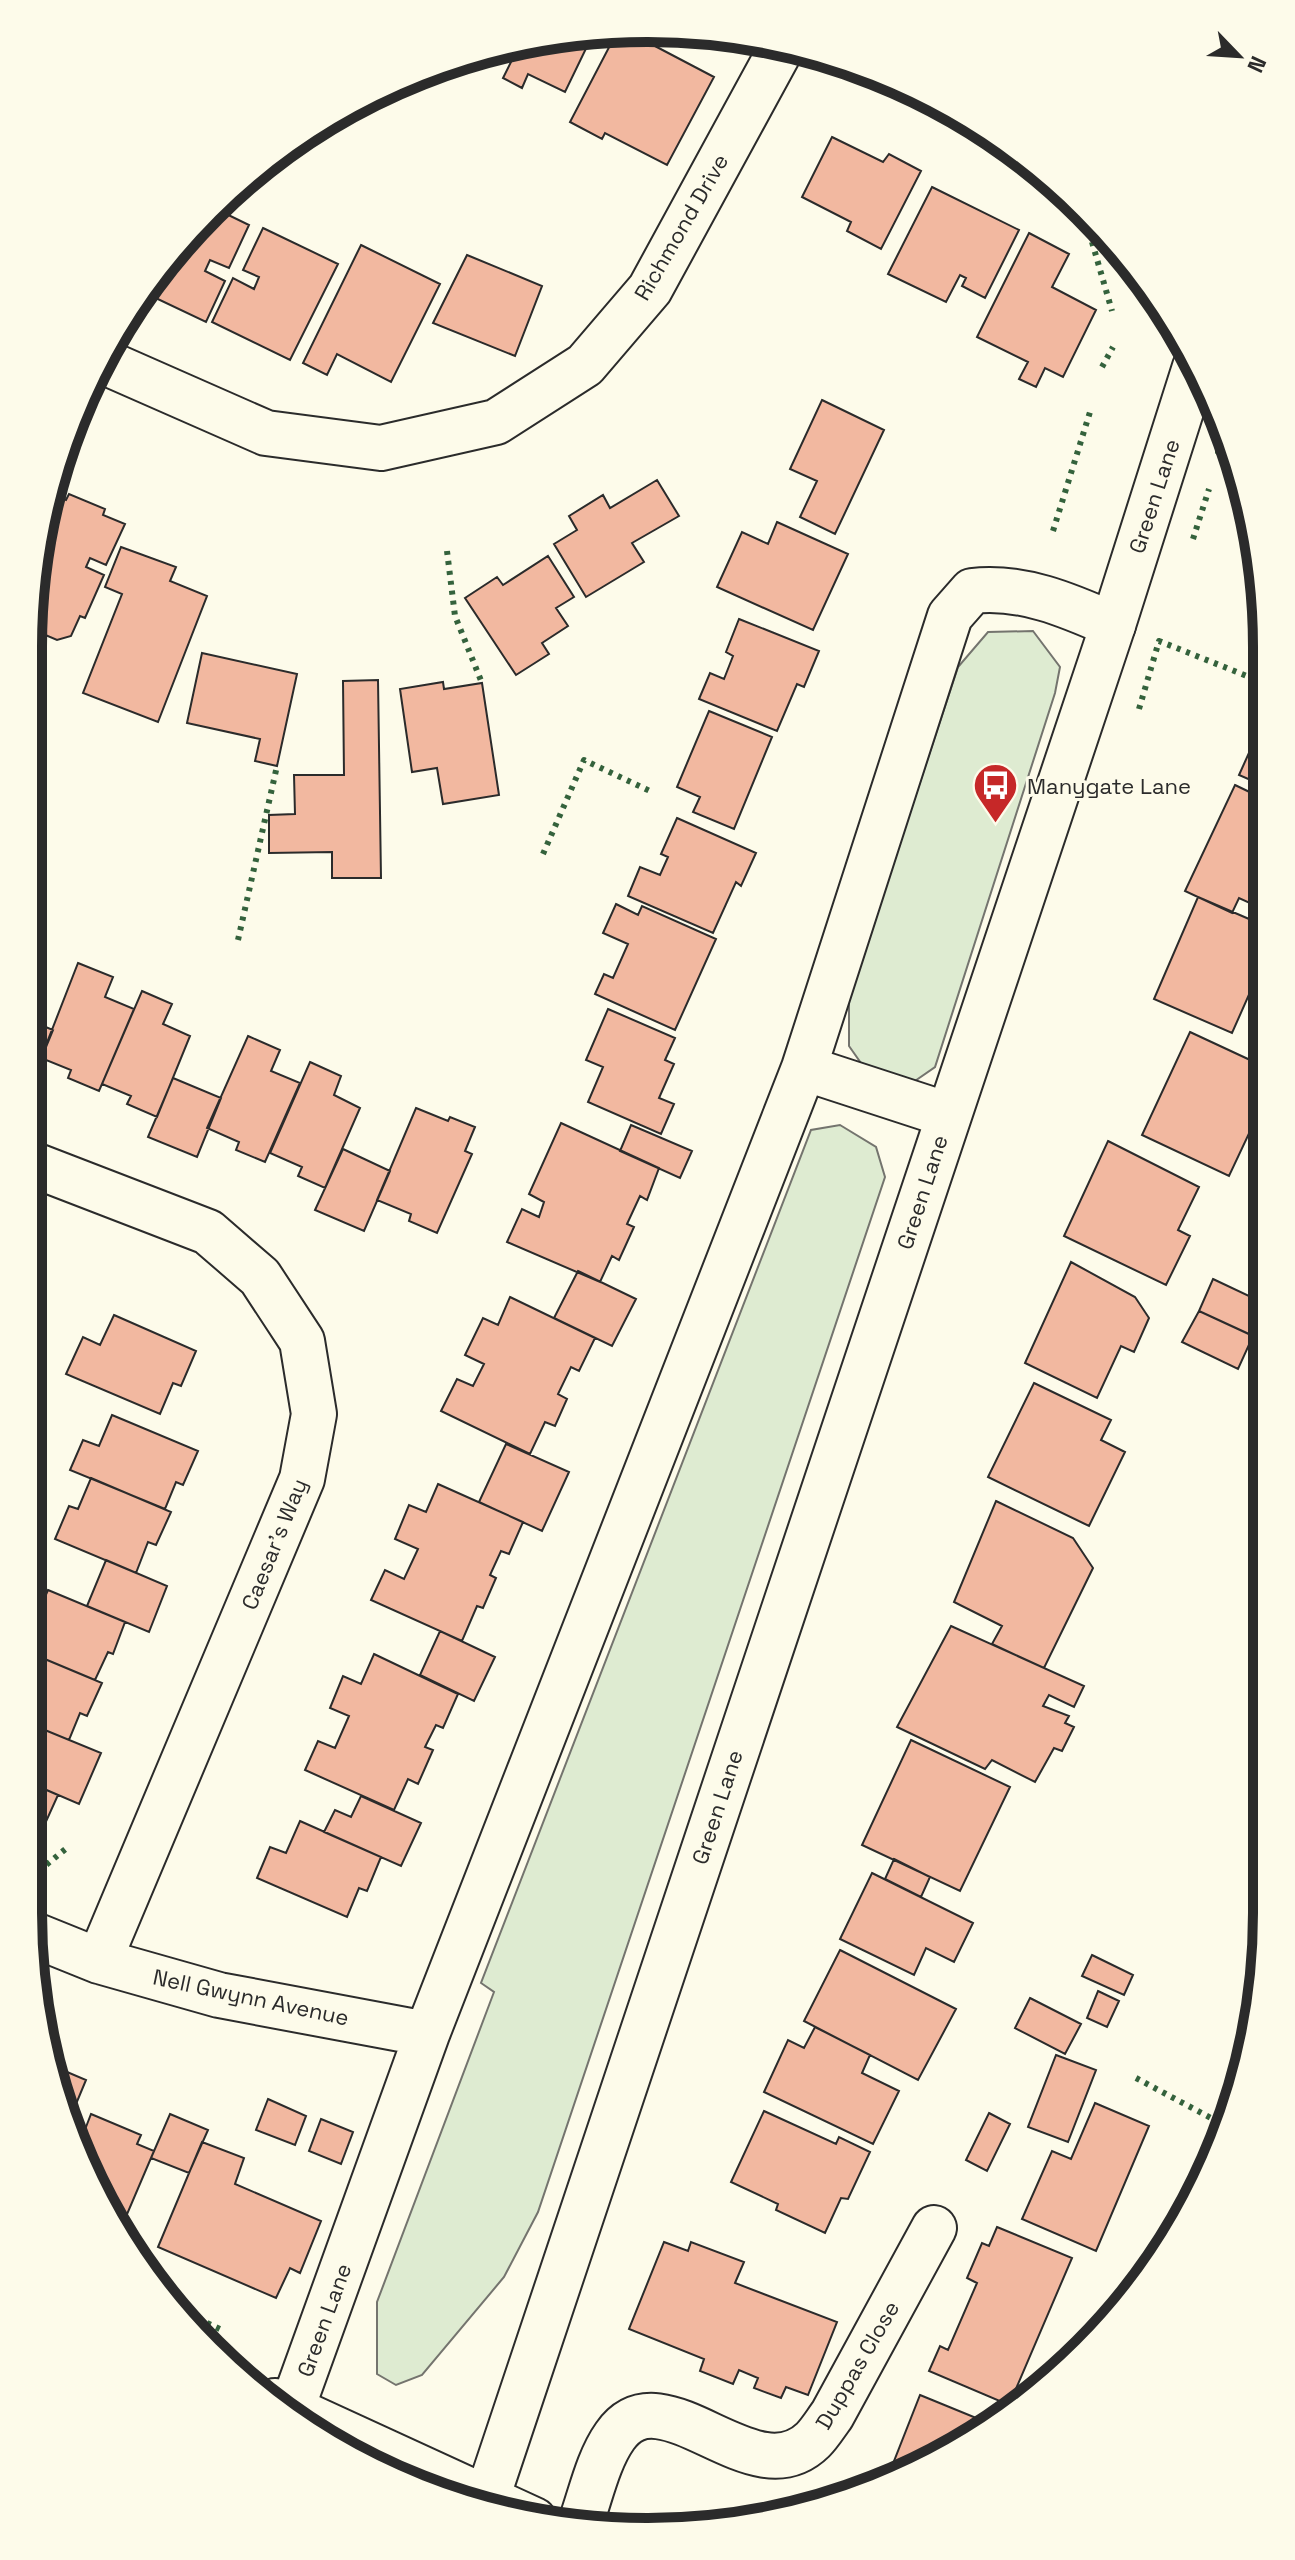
<svg xmlns="http://www.w3.org/2000/svg" width="1295" height="2560" viewBox="0 0 1295 2560" font-family="'Space Grotesk',sans-serif">
<rect width="100%" height="100%" fill="#fdfbea"/>
<path fill="#deebd1" stroke="#74746e" stroke-width="2" d="M1033,631L1060,667L1055,693L935,1067L912,1083L868,1073L849,1046V997L958,667L988,632Z
M840,1125L876,1147L885,1177L538,2212L504,2277L422,2375L396,2385L377,2374V2302L494,1992L481,1983L811,1130Z"/>
<path fill="#f2b8a0" stroke="#2b2b2b" stroke-width="2" d="M646,31L658,37L653,45L714,77L667,165L605,133L602,139L570,122L617,32Z
M594,32L565,92L528,74L522,88L503,78L512,60L493,50L566,33Z
M832,137L883,162L889,154L921,171L881,249L847,231L851,222L802,197Z
M932,187L1019,230L985,298L962,286L966,278L960,275L946,302L888,274Z
M214,208L249,225L229,268L210,260L205,271L225,281L206,322L143,292L156,271Z
M263,228L338,264L290,360L212,322L233,278L254,289L259,277L243,270Z
M1029,233L1069,254L1052,287L1096,310L1063,377L1045,368L1036,387L1019,379L1028,362L977,337Z
M361,245L440,284L391,382L337,354L327,375L303,363Z
M467,255L542,286L515,356L433,323Z
M822,400L884,430L835,534L800,517L817,481L790,469Z
M657,480L679,516L632,543L644,562L586,597L554,544L577,530L569,516L603,495L610,508Z
M48,492L66,500L69,494L105,509L103,515L125,524L106,565L90,558L86,567L104,575L85,618L80,616L71,636L57,640L29,628V607Z
M777,522L848,554L813,630L717,587L742,532L768,544Z
M121,547L176,567L170,581L207,596L158,722L83,693L122,594L105,587Z
M548,556L574,597L556,608L568,626L542,643L549,654L516,675L465,598L497,577L503,585Z
M739,619L819,651L804,687L797,684L777,731L699,699L710,673L724,679L733,656L726,652Z
M202,653L297,674L277,766L255,761L260,739L187,723Z
M378,680L381,878H332V852L269,853V815L295,814L294,775H344L343,681Z
M443,682L444,689L482,683L499,795L443,804L437,768L412,772L400,689Z
M709,711L772,737L734,829L693,812L700,797L677,787Z
M1262,724V785L1239,775Z
M1235,785L1262,798L1263,909L1239,898L1232,913L1185,891Z
M677,818L756,853L741,886L736,882L713,933L628,896L640,867L660,875L668,857L661,854Z
M1198,897L1263,925V963L1232,1033L1154,999Z
M616,904L638,915L642,906L716,939L675,1030L595,994L604,974L613,978L628,944L603,933Z
M78,963L113,977L105,997L134,1009L99,1091L68,1078L71,1070L41,1058Z
M142,991L172,1004L163,1024L190,1036L157,1117L127,1104L131,1096L102,1084Z
M608,1009L675,1038L665,1060L674,1064L659,1098L674,1104L661,1134L588,1102L603,1067L586,1060Z
M29,1020L53,1030L29,1088Z
M1190,1032L1263,1066V1132L1252,1127L1229,1176L1142,1135Z
M248,1036L280,1050L271,1071L300,1083L265,1162L236,1150L239,1142L207,1128Z
M310,1062L341,1076L334,1095L360,1108L325,1188L298,1176L302,1167L270,1153Z
M173,1078L221,1098L197,1157L148,1137Z
M416,1108L448,1121L450,1117L475,1127L465,1151L472,1154L437,1233L409,1221L411,1214L377,1200Z
M561,1123L659,1168L647,1200L640,1196L627,1224L634,1227L619,1260L612,1256L600,1282L507,1242L522,1209L539,1217L544,1202L529,1194Z
M631,1125L692,1151L680,1178L620,1151Z
M1108,1141L1199,1187L1178,1230L1190,1236L1166,1285L1064,1236Z
M343,1149L390,1171L364,1231L315,1210Z
M1071,1262L1135,1297L1149,1318L1134,1352L1121,1346L1097,1398L1025,1363Z
M578,1271L636,1299L612,1346L554,1318Z
M1213,1279L1264,1303L1262,1340L1199,1311Z
M510,1297L595,1338L579,1371L571,1367L558,1394L567,1399L555,1426L545,1422L530,1454L441,1411L457,1379L473,1386L484,1364L465,1355L483,1318L498,1325Z
M1199,1311L1253,1336L1238,1369L1182,1342Z
M114,1315L196,1351L181,1386L173,1383L160,1414L66,1374L83,1337L100,1345Z
M1034,1383L1111,1420L1101,1440L1125,1452L1089,1526L988,1477Z
M112,1415L198,1451L183,1485L176,1482L165,1509L70,1470L83,1440L99,1446Z
M506,1444L569,1472L542,1531L479,1502Z
M91,1478L171,1512L156,1545L148,1542L136,1573L55,1539L69,1506L78,1509Z
M438,1484L523,1522L509,1554L501,1551L490,1575L496,1578L483,1608L477,1606L462,1641L371,1600L385,1570L404,1579L418,1549L395,1539L409,1505L426,1512Z
M996,1501L1073,1538L1093,1568L1044,1668L992,1644L1002,1626L954,1602Z
M106,1560L167,1586L149,1632L87,1606Z
M48,1590L125,1622L113,1654L108,1652L95,1680L28,1652V1612L37,1615Z
M951,1626L1084,1686L1074,1707L1049,1695L1043,1706L1069,1716L1065,1723L1074,1727L1062,1751L1054,1748L1035,1782L992,1760L985,1769L897,1727Z
M440,1631L495,1657L474,1701L420,1675Z
M28,1652L102,1683L87,1716L80,1713L69,1740L28,1723Z
M374,1654L458,1694L443,1728L436,1725L425,1747L433,1750L418,1784L408,1779L394,1810L305,1770L318,1741L335,1748L349,1716L330,1708L343,1676L361,1684Z
M40,1728L101,1753L79,1804L28,1782V1755Z
M911,1740L1010,1787L960,1891L862,1845Z
M28,1782L58,1795L44,1826L37,1823L28,1845Z
M361,1796L421,1823L401,1866L324,1832L335,1810L351,1817Z
M300,1821L381,1857L367,1891L359,1888L347,1917L257,1878L270,1847L286,1853Z
M894,1859L930,1877L921,1897L885,1879Z
M872,1873L973,1923L954,1962L926,1948L914,1975L840,1939Z
M840,1950L956,2009L918,2080L804,2021Z
M1092,1955L1133,1975L1124,1995L1082,1976Z
M1098,1991L1119,2001L1107,2027L1087,2018Z
M1030,1998L1081,2024L1065,2054L1015,2028Z
M815,2027L870,2055L862,2073L899,2091L873,2144L764,2092L788,2040L804,2048Z
M1247,2028L1253,2030L1248,2062L1237,2059Z
M1056,2055L1096,2070L1068,2142L1028,2127Z
M53,2066L86,2080L69,2121L61,2112Z
M268,2099L306,2116L295,2145L256,2130Z
M1095,2103L1149,2126L1096,2251L1022,2219L1052,2151L1071,2159Z
M764,2111L836,2144L839,2137L870,2152L848,2199L841,2198L825,2233L776,2210L778,2204L731,2182Z
M989,2113L1010,2124L987,2171L966,2160Z
M91,2114L141,2135L137,2144L154,2151L122,2226L74,2137L81,2140Z
M170,2114L208,2130L189,2173L151,2158Z
M321,2119L353,2132L341,2164L309,2151Z
M202,2142L244,2158L235,2184L321,2221L300,2273L290,2268L276,2298L158,2247Z
M997,2227L1072,2258L1009,2405L929,2371L940,2346L948,2350L977,2283L967,2278L982,2243L989,2246Z
M664,2242L688,2251L691,2242L744,2262L735,2283L837,2322L808,2395L786,2387L781,2398L754,2388L758,2378L739,2370L733,2384L700,2371L704,2359L629,2329Z
M920,2395L986,2422L921,2468L887,2479Z"/>
<g fill="none" stroke-linecap="round" stroke-linejoin="round">
<defs>
<path id="minor" d="M100,360L266,433L381,448L496,422L585,365L650,289L783,45
M804,1068L948,1115
M29,1163L208,1232L260,1277L302,1341L314,1414L302,1479L99,1961
M32,1934L99,1961L219,1995L427,2034
M275,2401L534,2520
M292,2408L427,2034L804,1068L950,616L972,591C1021,585 1068,605 1113,625
M581,2522C591,2494 598,2460 615,2436C663,2368 753,2499 813,2440C820,2433 826,2423 832,2415L934,2228"/>
<path id="secondary" d="M484,2507L1113,625L1195,367"/>
</defs>
<use href="#minor" stroke="#2b2b2b" stroke-width="48"/>
<use href="#secondary" stroke="#2b2b2b" stroke-width="48"/>
<use href="#minor" stroke="#fdfbea" stroke-width="44"/>
<use href="#secondary" stroke="#fdfbea" stroke-width="44"/>
<path stroke="#34623c" stroke-width="6" stroke-dasharray="4 6" stroke-linecap="butt" d="M1092,242L1112,311
M1102,367L1113,347
M1225,430L1218,452L1232,457
M1053,531L1090,412
M1193,539L1209,489
M447,551L455,616L482,683
M1139,709L1159,641L1262,682
M543,854L584,760L650,791
M238,940L277,766
M28,1858L46,1865L68,1847
M1136,2078L1226,2126
M1200,2191L1214,2156
M180,2310L222,2330"/>
</g>
<defs>
<symbol id="bus-pin" viewBox="-11 -11 22 30"><path d="M0 17L-7.5 6A9.5 9.5 0 1 1 7.5 6Z" fill="#c62828" stroke="#fdfbea"/><path d="M-5-6H5V4H4V6H2V4H-2V6H-4V4H-5ZM-3.5-4V0h7V-4ZM-3.5 1.2v1.5H-2V1.2ZM2 1.2v1.5H3.5V1.2Z" fill="#fff"/></symbol>
</defs>
<g fill-rule="evenodd">
<use href="#bus-pin" x="970" y="760" width="51" height="69"/>
</g>
<g text-anchor="middle" dominant-baseline="central" stroke-width="6" stroke-linejoin="round" paint-order="stroke">
<g font-size="22" fill="#2b2b2b" stroke="#fdfbea">
<text transform="translate(681 227) rotate(-60)">Richmond Drive</text>
<text transform="translate(1154 496) rotate(-72)">Green Lane</text>
<text transform="translate(922 1192) rotate(-72)">Green Lane</text>
<text transform="translate(274 1544) rotate(-68)">Caesar's Way</text>
<text transform="translate(717 1807) rotate(-72)">Green Lane</text>
<text transform="translate(251 1997) rotate(12)">Nell Gwynn Avenue</text>
<text transform="translate(324 2320) rotate(-70)">Green Lane</text>
<text transform="translate(857 2365) rotate(-60)">Duppas Close</text>
</g>
<g font-size="22" fill="#2b2b2b" stroke="#fdfbea" text-anchor="start">
<text x="1027" y="786">Manygate Lane</text>
</g>
</g>
<path d="M0 0H1295V2560H0ZM647 42H648A605 605 0 0 1 1253 647V1913A605 605 0 0 1 648 2518H647A605 605 0 0 1 42 1913V647A605 605 0 0 1 647 42Z" fill="#fdfbea" fill-rule="evenodd"/>
<path fill="none" stroke="#2b2b2b" stroke-width="10" d="M647 42H648A605 605 0 0 1 1253 647V1913A605 605 0 0 1 648 2518H647A605 605 0 0 1 42 1913V647A605 605 0 0 1 647 42Z"/>
<g transform="translate(1239 56) rotate(115)" stroke="#fdfbea" stroke-width="6" paint-order="stroke">
<path d="M0-6L14 30L0 20L-14 30Z" fill="#2b2b2b"/>
<text y="-12" font-size="22" font-weight="bold" text-anchor="middle" fill="#2b2b2b">N</text>
</g>
</svg>
